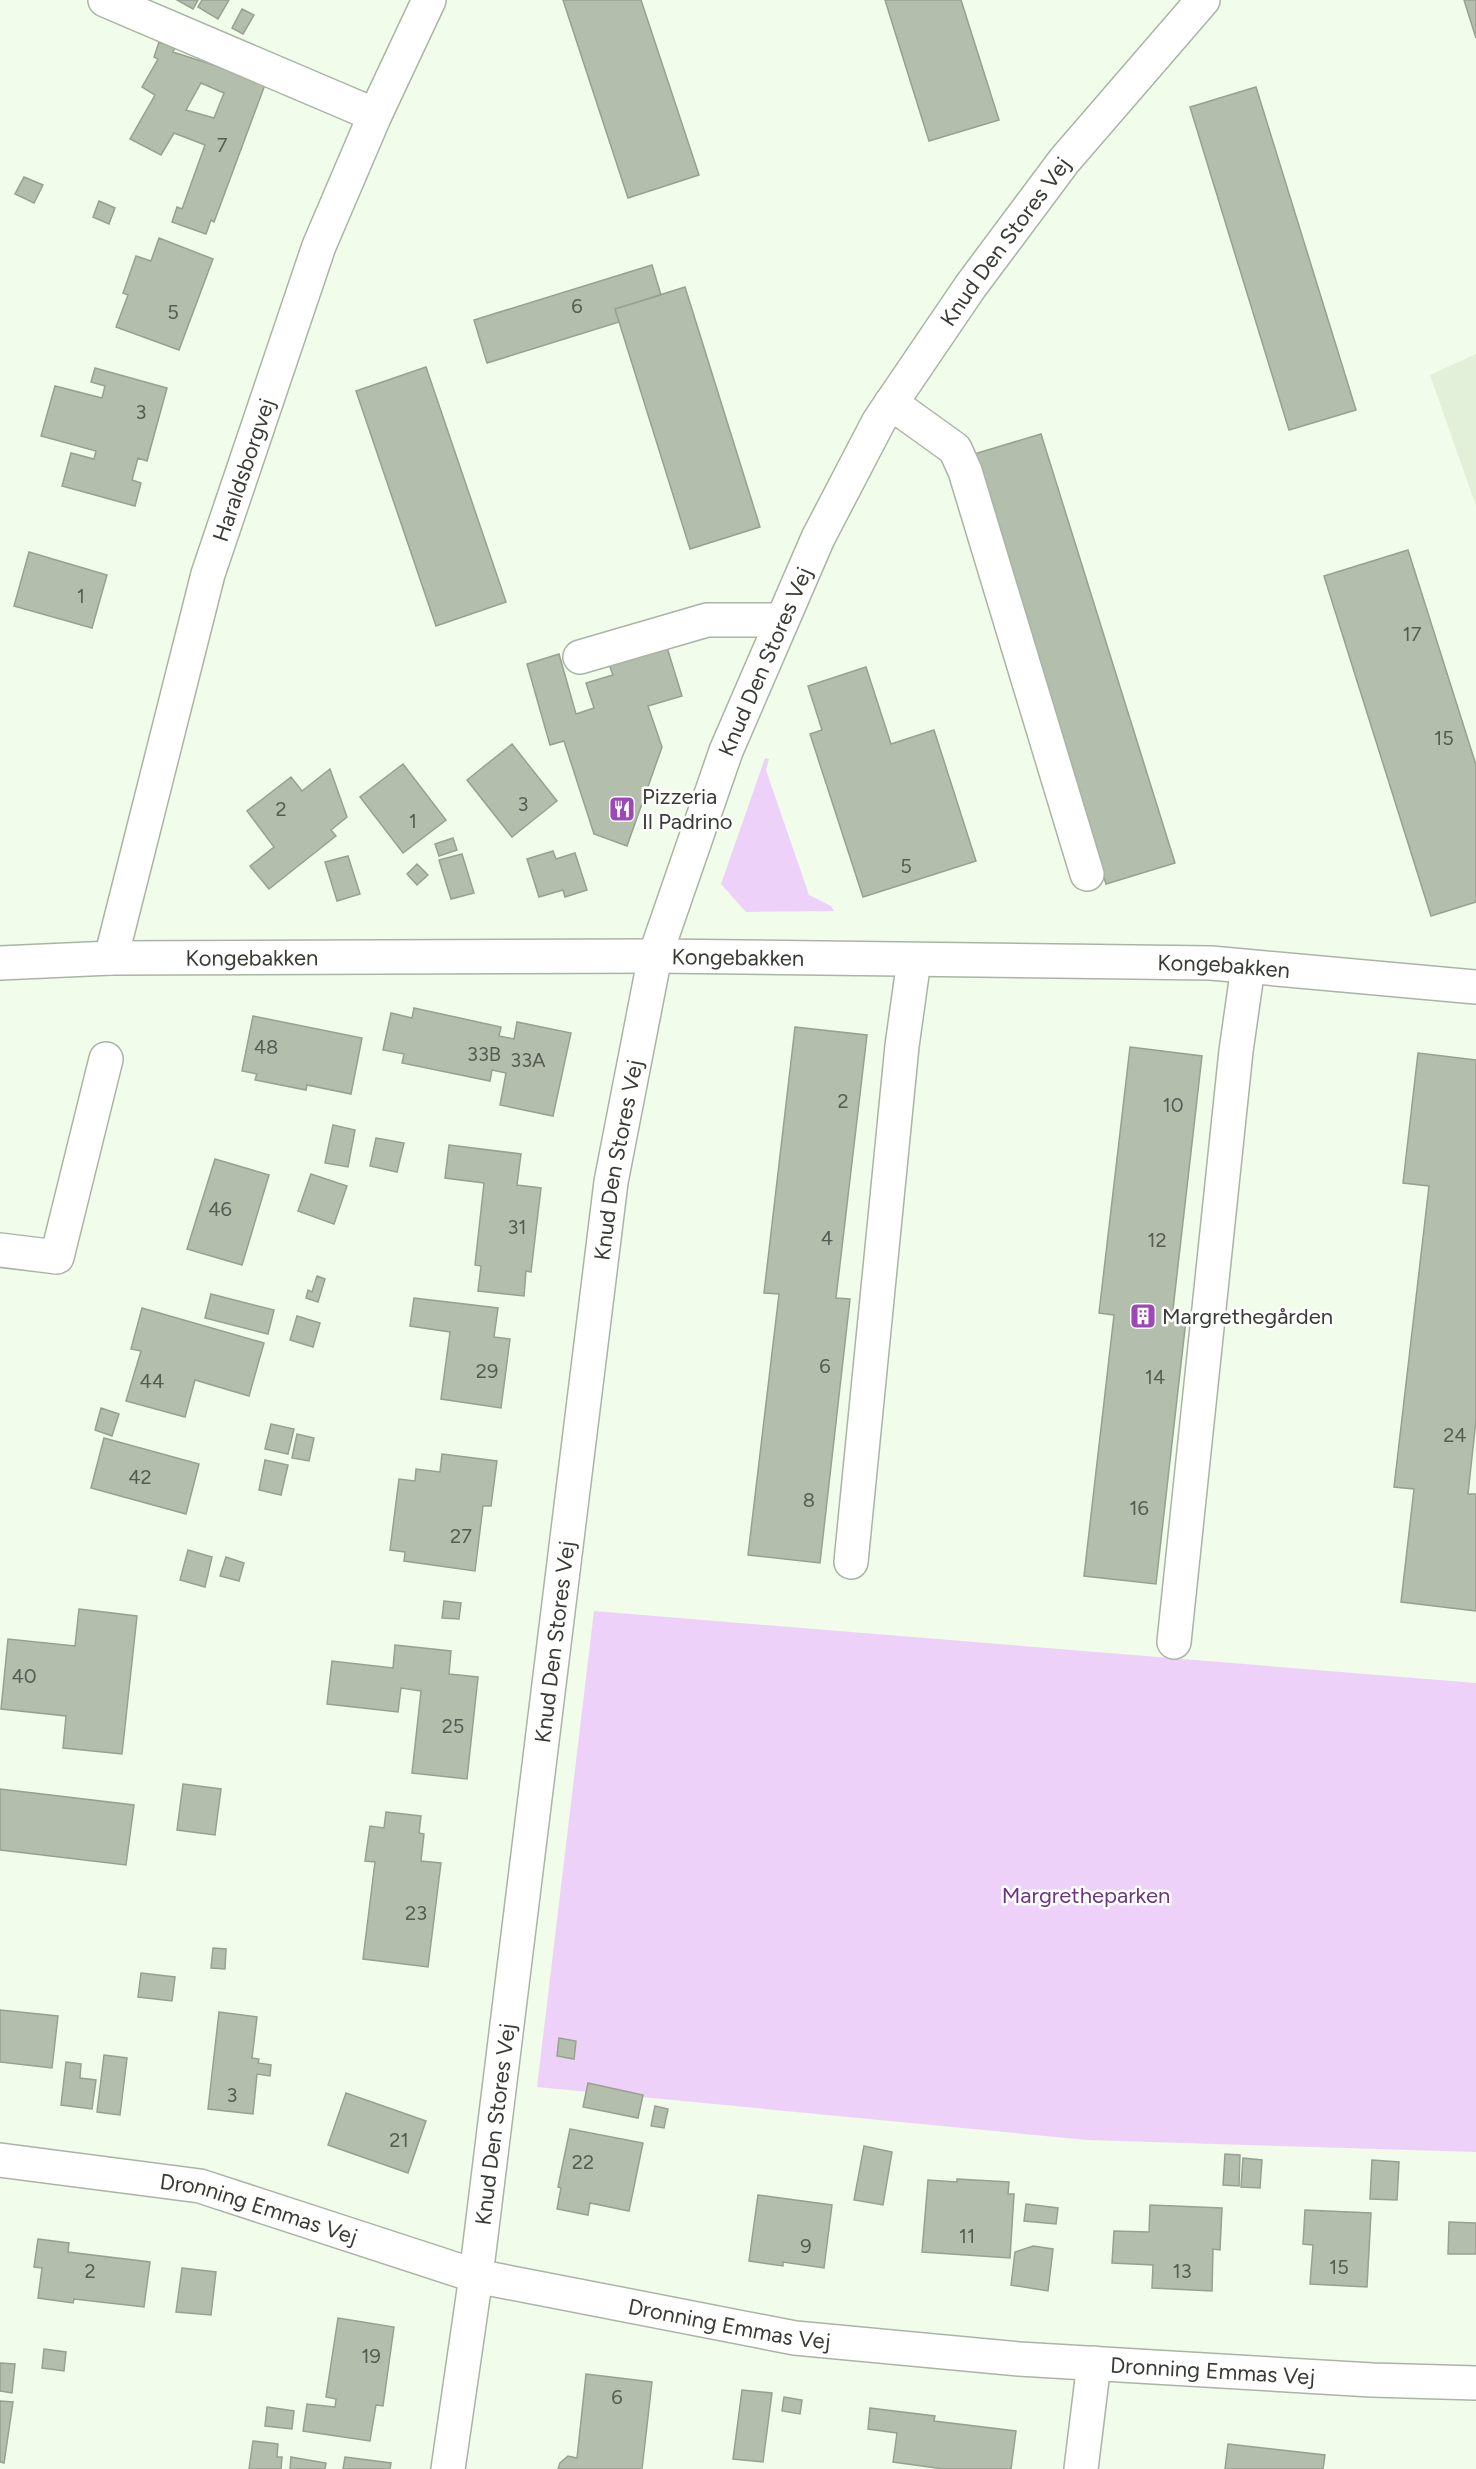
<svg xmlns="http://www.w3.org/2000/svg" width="1476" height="2469" viewBox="0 0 1476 2469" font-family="Figtree,sans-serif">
<rect width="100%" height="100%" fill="#f1fcea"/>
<path fill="#e2f0d9" d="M1476,354V506L1430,375Z"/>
<path fill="#eed1f8" d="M765,758L769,759L766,770L809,895L831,906L834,911L746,912L721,884Z
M594,1611L1476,1683V2152L1087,2140L537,2087Z"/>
<path fill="#b4bead" stroke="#98a191" stroke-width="1.5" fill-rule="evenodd" d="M177,0H198L193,9Z
M202,0H229L218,19L198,7Z
M563,0H641L699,175L628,198Z
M885,0H961L999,120L929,141Z
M1464,0H1476V38Z
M242,9L254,15L243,34L232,28Z
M159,42L175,48L173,52L266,82L214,222L211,220L206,234L172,222L177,207L182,209L205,145L174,133L161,155L130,139L155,95L142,87L158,59L154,57ZM201,83L224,93L214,118L186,110Z
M1256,87L1356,410L1289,430L1190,107Z
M24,177L43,185L34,203L15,194Z
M99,201L115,208L109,224L93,217Z
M159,238L213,259L179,350L116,327L128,295L123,293L136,256L151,261Z
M652,265L661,295L615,309L619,322L487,363L474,320Z
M685,287L760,527L690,549L615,309Z
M426,367L506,602L436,626L356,391Z
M95,368L167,388L147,461L138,458L132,480L141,483L135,506L62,486L71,453L94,459L96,451L41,436L55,386L102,398L105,386L91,382Z
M1041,434L1175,863L1106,884L971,455Z
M1408,550L1476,765V902L1431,916L1324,576Z
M29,552L107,575L92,628L14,606Z
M665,641L682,696L648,706L662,747L627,846L594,834L564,741L550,745L527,664L559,654L576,714L594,708L586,683L613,675L607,659Z
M866,667L891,744L934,730L976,861L863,897L810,734L822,730L808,686Z
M512,744L557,801L512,837L467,780Z
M403,764L446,820L403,853L360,797Z
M330,769L347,817L331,830L336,836L269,889L250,866L274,847L247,811L291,777L302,791Z
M453,838L457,850L439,856L435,844Z
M553,851L556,859L575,853L587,890L565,897L563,890L539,897L527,859Z
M462,854L474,893L451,899L439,860Z
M348,856L360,894L337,901L325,862Z
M417,864L428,875L417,885L407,874Z
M414,1008L501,1027L499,1036L514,1039L517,1022L571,1033L553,1116L500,1105L506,1073L492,1070L490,1081L402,1063L404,1054L383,1050L391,1013L412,1018Z
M253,1016L362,1038L351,1094L307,1085L306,1090L255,1080L257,1074L242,1071Z
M795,1027L867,1035L836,1298L850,1299L820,1563L748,1555L779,1294L764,1293Z
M1130,1047L1202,1056L1172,1318L1186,1320L1156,1584L1084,1576L1114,1315L1099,1313Z
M1418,1053L1476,1060V1420L1468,1494H1476V1611L1401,1602L1414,1489L1394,1487L1429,1186L1403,1183Z
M333,1125L355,1130L348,1167L325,1163Z
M376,1138L404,1143L397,1172L370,1166Z
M449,1145L521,1154L517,1185L541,1188L531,1272L526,1271L524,1296L478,1291L481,1266L475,1265L484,1183L445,1178Z
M215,1159L269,1175L242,1265L187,1249Z
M311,1174L347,1186L334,1224L298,1211Z
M317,1276L325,1279L318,1302L306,1298L308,1290L312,1292Z
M211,1294L274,1310L268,1334L205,1318Z
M414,1298L498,1308L494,1337L510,1339L501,1408L441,1399L450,1332L410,1326Z
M142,1308L264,1343L249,1396L195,1380L185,1417L126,1401L141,1351L131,1349Z
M297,1316L320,1323L313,1347L290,1340Z
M101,1408L119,1414L112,1436L95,1430Z
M271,1424L294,1429L288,1454L265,1449Z
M297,1434L314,1438L309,1461L292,1458Z
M104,1438L199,1464L186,1514L91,1488Z
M442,1454L497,1461L491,1506H483L475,1571L404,1561L405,1552L390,1550L399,1479L415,1481L416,1469L440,1472Z
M265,1460L288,1465L281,1495L259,1490Z
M188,1550L212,1557L205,1587L180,1580Z
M226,1557L244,1563L239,1581L220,1576Z
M444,1601L461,1603L459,1619L442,1618Z
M79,1609L137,1616L122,1754L63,1748L66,1716L1,1709L8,1639L75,1646Z
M395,1645L451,1651L449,1674L478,1677L467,1779L412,1773L421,1691L401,1688L398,1712L327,1704L332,1661L393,1668Z
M183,1784L221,1789L215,1835L177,1830Z
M0,1789L134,1805L126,1865L0,1850Z
M386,1812L421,1816L419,1833L424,1834L421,1861L441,1863L428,1967L363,1959L375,1862L365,1861L370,1826L384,1828Z
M213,1948L226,1949L225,1969L211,1968Z
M141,1973L175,1977L172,2001L138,1997Z
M0,2010L58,2016L52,2068L0,2062Z
M219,2012L257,2017L252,2058L259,2059L258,2063L271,2065L270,2076L257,2074L253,2114L208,2109Z
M559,2038L576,2041L574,2059L557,2056Z
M104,2055L127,2058L120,2115L97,2112Z
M66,2062L81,2064L80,2078L96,2080L92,2109L61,2105Z
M588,2083L643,2095L638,2118L583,2107Z
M346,2093L426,2121L408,2173L328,2145Z
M655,2106L668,2109L664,2128L651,2126Z
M570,2129L643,2143L629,2211L590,2203L588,2215L557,2209L561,2188L558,2187Z
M864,2146L892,2152L883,2205L854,2200Z
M1225,2154L1240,2155L1239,2186L1223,2185Z
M1243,2158L1262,2160L1260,2188L1241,2187Z
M1372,2160L1399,2162L1397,2200L1370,2199Z
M957,2179L1009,2182L1008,2194H1014L1010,2258L922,2252L928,2180L957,2182Z
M758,2195L832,2205L824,2268L783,2262V2266L749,2261Z
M1026,2204L1058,2208L1056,2224L1024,2221Z
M1150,2205L1222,2208L1220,2250L1213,2249L1212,2291L1152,2288L1153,2265L1112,2263L1114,2231L1149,2232Z
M1305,2210L1371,2213L1367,2287L1310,2284L1313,2245L1303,2244Z
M1449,2222L1476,2223V2254H1448Z
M38,2239L69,2243L68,2252L150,2262L144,2307L74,2299L73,2303L38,2298L42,2268L34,2267Z
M1033,2246L1053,2249L1048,2291L1011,2285L1015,2252Z
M182,2268L216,2272L211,2315L176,2312Z
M338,2318L394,2327L383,2406L376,2405L370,2441L303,2431L307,2404L335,2407L336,2399L326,2397Z
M44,2349L66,2352L64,2371L42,2368Z
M0,2363L15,2364L12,2393L0,2391Z
M586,2374L652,2382L642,2469H558L560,2463L568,2456L577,2458Z
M742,2390L772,2393L763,2462L733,2459Z
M784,2397L802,2400L800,2414L782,2411Z
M0,2401L13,2402L4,2463L0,2462Z
M267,2407L294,2411L292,2429L265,2426Z
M870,2408L935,2416L934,2421L1016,2431L1011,2469H944L893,2462L897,2433L868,2429Z
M253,2441L278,2444L277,2457H282L281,2469H249Z
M1228,2444L1325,2455L1323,2469H1225Z
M291,2457L326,2463L325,2469H290Z
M345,2457L391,2463L390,2469H343Z"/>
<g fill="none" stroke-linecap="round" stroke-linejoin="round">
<defs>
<g id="minor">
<path d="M105,0L375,115"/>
<path d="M891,403L955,449L965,471L1087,874"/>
<path d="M580,657L707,620H781"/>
<path id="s1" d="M111,958L208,574L319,246L375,115L429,0"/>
<path id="s2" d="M0,963L111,958L655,956L1211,963L1476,987"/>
<path d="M0,1250L57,1257L106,1059"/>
<path d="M851,1562L902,1046L914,960"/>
<path d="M1174,1642L1236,1051L1248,967"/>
<path id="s3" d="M0,2160L200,2186L476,2276L795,2338L1019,2359L1372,2380L1476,2383"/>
<path id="s4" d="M448,2469L476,2276L611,1182L655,956L726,751L818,538L879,421L970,287L1064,161L1203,0"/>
<path d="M1081,2469L1094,2363"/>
</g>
</defs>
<use href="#minor" stroke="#aab4a4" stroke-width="36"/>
<use href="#minor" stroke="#fff" stroke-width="33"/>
</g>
<defs>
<symbol id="restaurant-square" viewBox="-11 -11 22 22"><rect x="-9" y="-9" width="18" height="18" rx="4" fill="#9c49b7" stroke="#fff"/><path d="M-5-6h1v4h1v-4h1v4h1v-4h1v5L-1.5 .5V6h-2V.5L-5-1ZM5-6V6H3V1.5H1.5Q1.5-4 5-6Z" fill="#fff"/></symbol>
<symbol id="building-square" viewBox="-11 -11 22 22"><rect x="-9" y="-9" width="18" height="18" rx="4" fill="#9c49b7" stroke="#fff"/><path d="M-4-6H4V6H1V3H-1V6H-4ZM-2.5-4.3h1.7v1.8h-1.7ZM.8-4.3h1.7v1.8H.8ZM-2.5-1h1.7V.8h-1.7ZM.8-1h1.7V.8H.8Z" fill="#fff"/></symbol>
</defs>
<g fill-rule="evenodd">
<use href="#restaurant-square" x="607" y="794" width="30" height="30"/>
<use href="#building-square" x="1128" y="1301" width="30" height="30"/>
</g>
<g text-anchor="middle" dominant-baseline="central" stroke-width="5" stroke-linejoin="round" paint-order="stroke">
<g font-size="20" fill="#575c53">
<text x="222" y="145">7</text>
<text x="577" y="306">6</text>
<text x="173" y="312">5</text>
<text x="141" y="412">3</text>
<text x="81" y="596">1</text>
<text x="1412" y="634">17</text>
<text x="1444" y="738">15</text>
<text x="523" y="804">3</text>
<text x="281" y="809">2</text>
<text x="413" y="821">1</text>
<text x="906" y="866">5</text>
<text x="266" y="1047">48</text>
<text x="484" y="1054">33B</text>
<text x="528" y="1060">33A</text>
<text x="843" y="1101">2</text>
<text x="1173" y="1105">10</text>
<text x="220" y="1209">46</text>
<text x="517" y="1227">31</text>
<text x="827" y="1238">4</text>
<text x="1157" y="1240">12</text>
<text x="825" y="1366">6</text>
<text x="487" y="1371">29</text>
<text x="1155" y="1377">14</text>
<text x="152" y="1381">44</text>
<text x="1455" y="1435">24</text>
<text x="140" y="1477">42</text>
<text x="809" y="1500">8</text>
<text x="1139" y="1508">16</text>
<text x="461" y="1536">27</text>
<text x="24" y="1676">40</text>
<text x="453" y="1726">25</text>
<text x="416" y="1913">23</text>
<text x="232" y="2095">3</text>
<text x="399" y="2140">21</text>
<text x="583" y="2162">22</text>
<text x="967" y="2236">11</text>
<text x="806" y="2246">9</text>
<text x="1339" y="2267">15</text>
<text x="90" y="2271">2</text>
<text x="1182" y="2271">13</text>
<text x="371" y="2356">19</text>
<text x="617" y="2397">6</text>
</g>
<g font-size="22" fill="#383c35" stroke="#fff">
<text stroke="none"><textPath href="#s4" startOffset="2328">Knud Den Stores Vej</textPath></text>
<text stroke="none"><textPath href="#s1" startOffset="506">Haraldsborgvej</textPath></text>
<text stroke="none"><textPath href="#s4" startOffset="1842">Knud Den Stores Vej</textPath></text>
<text stroke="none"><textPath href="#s2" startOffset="252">Kongebakken</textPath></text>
<text stroke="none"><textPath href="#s2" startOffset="738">Kongebakken</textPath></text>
<text stroke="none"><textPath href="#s2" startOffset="1224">Kongebakken</textPath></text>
<text stroke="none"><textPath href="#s4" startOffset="1320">Knud Den Stores Vej</textPath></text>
<text stroke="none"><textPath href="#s4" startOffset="834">Knud Den Stores Vej</textPath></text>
<text stroke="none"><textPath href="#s4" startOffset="348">Knud Den Stores Vej</textPath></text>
<text stroke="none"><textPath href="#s3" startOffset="264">Dronning Emmas Vej</textPath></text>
<text stroke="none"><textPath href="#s3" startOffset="750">Dronning Emmas Vej</textPath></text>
<text stroke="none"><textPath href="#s3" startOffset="1236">Dronning Emmas Vej</textPath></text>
</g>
<g font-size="22" fill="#383c35" stroke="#fff" text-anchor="start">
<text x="642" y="796">Pizzeria<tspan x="642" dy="25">Il Padrino</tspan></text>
<text x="1162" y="1316">Margrethegården</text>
</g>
<g font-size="22" fill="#6d357f" stroke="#fff">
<text x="1086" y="1895">Margretheparken</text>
</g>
</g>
</svg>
